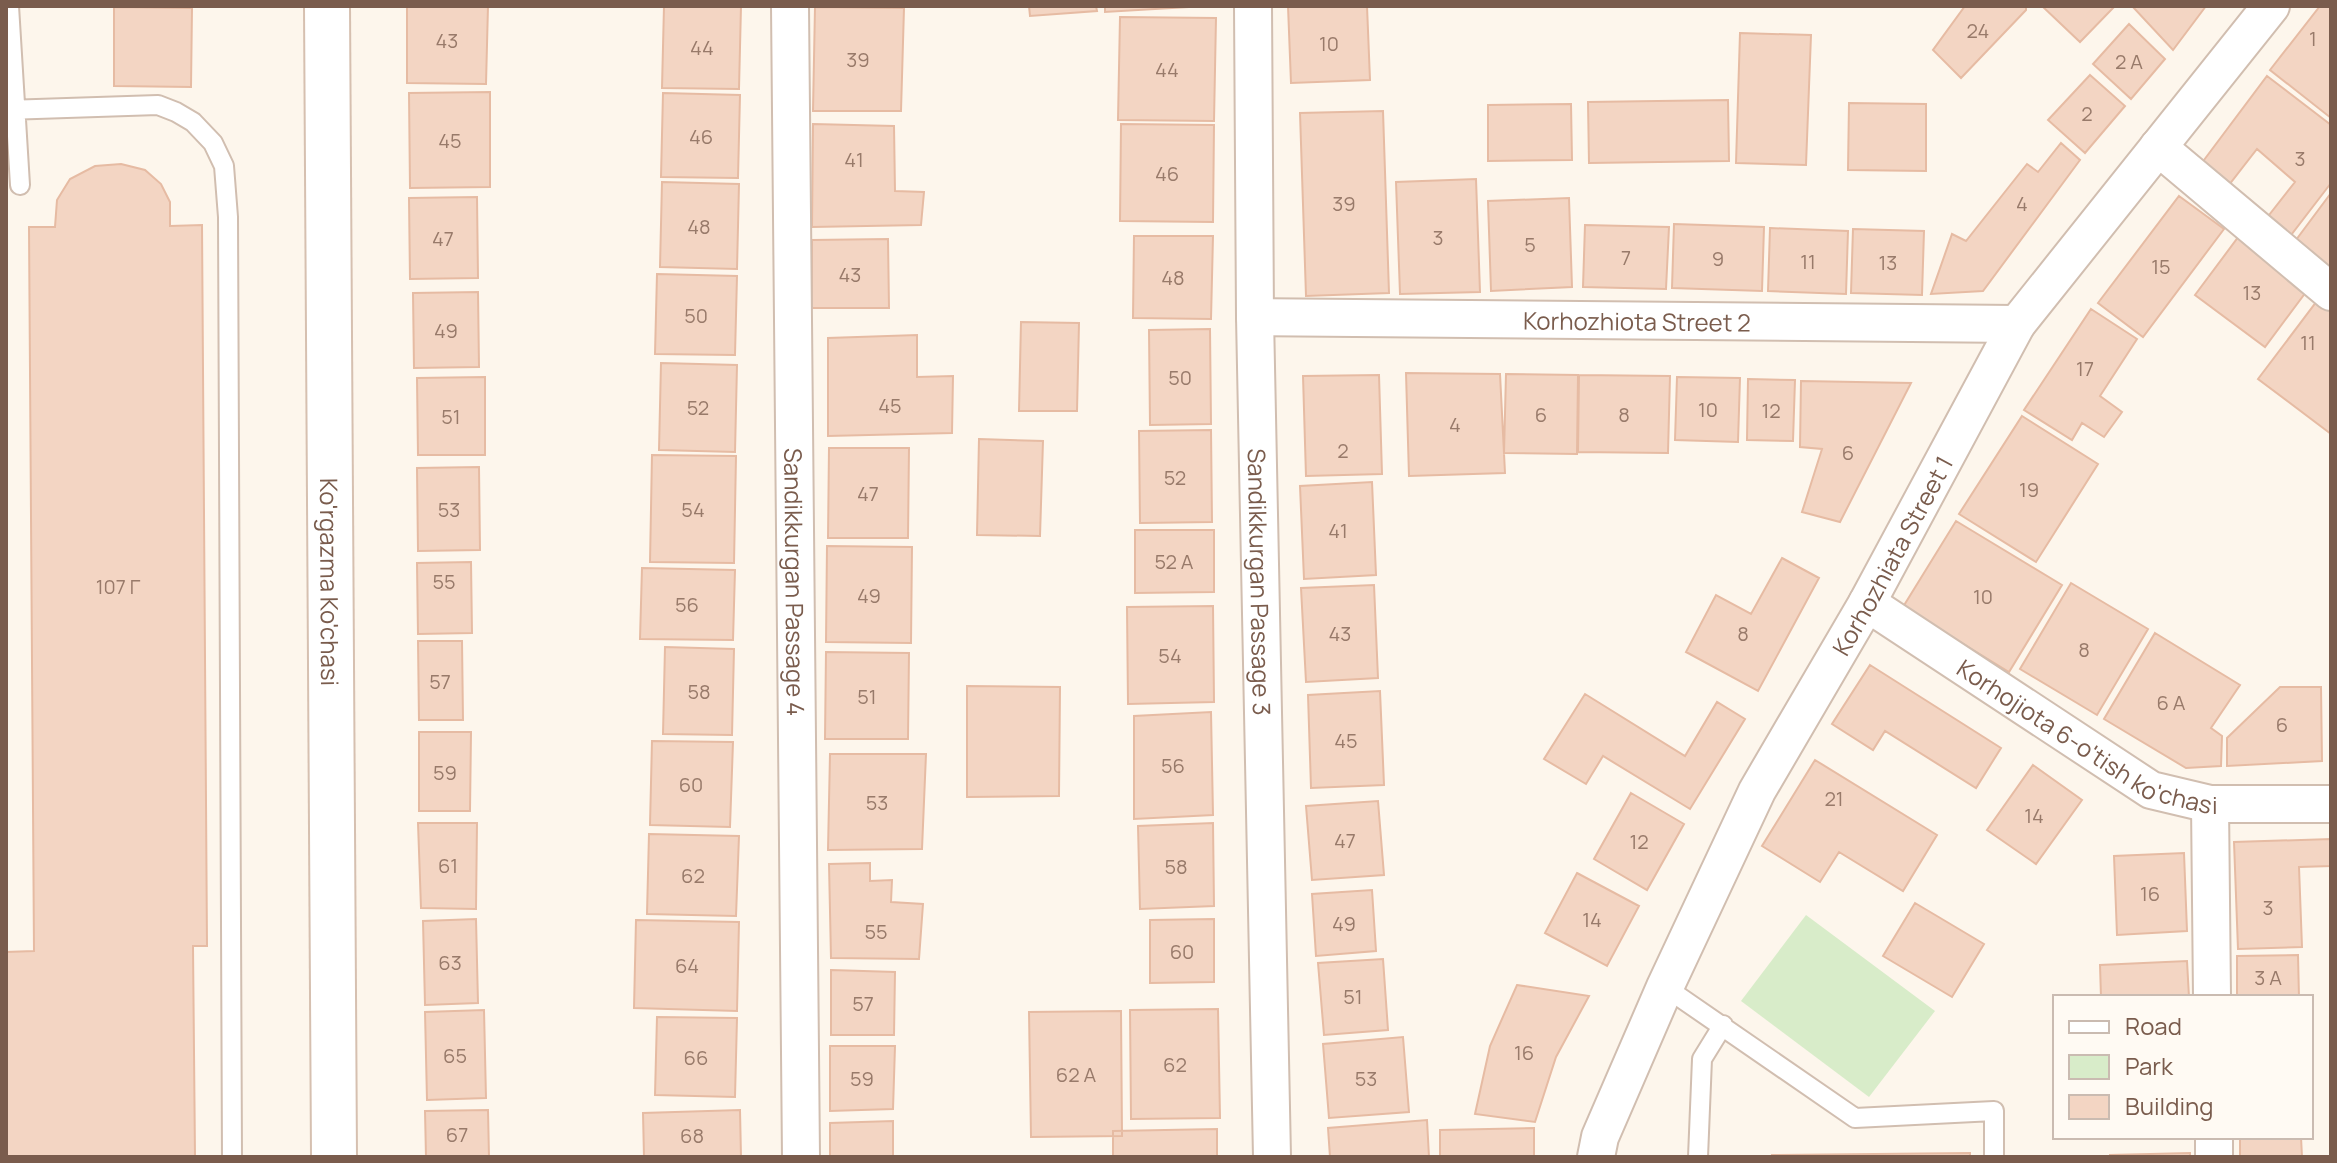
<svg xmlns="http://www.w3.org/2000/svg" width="2337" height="1163" viewBox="0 0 2337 1163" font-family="Manrope,sans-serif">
<rect width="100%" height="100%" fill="#fdf6ec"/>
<path fill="#d8ecc9" d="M1806,915L1935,1011L1869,1097L1741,1001Z"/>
<path fill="#f3d5c3" stroke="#e6bba3" stroke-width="2" d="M407,6H488L486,84L407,83Z
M664,6H741L739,89L662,88Z
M1029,6H1096L1097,11L1030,16Z
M1105,6H1206L1105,12Z
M1288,6H1367L1370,80L1291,83Z
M1965,6H2026V10L1961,78L1933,50Z
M2042,6H2115L2080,42Z
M2132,6H2206L2173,50Z
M2320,6H2331V118L2270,70Z
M114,7L192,8L191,87L114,86Z
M815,7L904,8L901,111H813Z
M1120,17L1216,18L1214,121L1118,120Z
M2129,24L2165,59L2131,99L2093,64Z
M1740,33L1811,35L1806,165L1736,163Z
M2090,75L2125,106L2085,153L2048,120Z
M2267,76L2331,125V183L2285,243L2262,224L2295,182L2257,149L2225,190L2198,168Z
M490,92V187L410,188L409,93Z
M663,93L740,95L738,178L661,177Z
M1728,100L1729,161L1589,163L1588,102Z
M1849,103L1926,104V171L1848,170Z
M1571,104L1572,160L1488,161V105Z
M1383,111L1389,293L1306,296L1300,113Z
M813,124L894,126L895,191L924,192L921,225L812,227Z
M1121,124L1214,125L1213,222L1120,221Z
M2061,143L2080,160L1983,291L1931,294L1952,234L1966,241L2027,164L2038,172Z
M121,164L145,170L161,184L170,202V226L202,225L207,946H193L195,1157H6V952L34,951L29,227H55L57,200L70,179L95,166Z
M1476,179L1480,292L1400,294L1396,182Z
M662,182L739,184L737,269L660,267Z
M2331,193V278L2290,248Z
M2179,196L2224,229L2143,337L2098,303Z
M477,197L478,278L410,279L409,198Z
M1569,198L1572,287L1491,291L1488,201Z
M1674,224L1764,227L1762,291L1672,288Z
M1585,225L1669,227L1666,289L1583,287Z
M1770,228L1848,231L1846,294L1768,291Z
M1853,229L1924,231L1922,295L1851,293Z
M1134,236H1213L1211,319L1133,318Z
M2239,236L2309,288L2265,347L2195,295Z
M888,239L889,308H812V240Z
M657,274L737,276L735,355L655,354Z
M478,292L479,367L414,368L413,293Z
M2320,297L2331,305V434L2258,379Z
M2091,309L2137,339L2100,396L2122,412L2104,437L2082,423L2072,440L2024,410Z
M1021,322L1079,323L1077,411H1019Z
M1210,329L1211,424L1150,425L1149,330Z
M917,335V377L953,376L952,433L828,436V338Z
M661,363L737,365L735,452L659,450Z
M1406,373L1500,374L1505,473L1409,476Z
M1506,374L1578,375L1577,454L1504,453Z
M1379,375L1382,474L1306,476L1303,376Z
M1579,375L1670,376L1668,453L1578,452Z
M485,377V455H418L417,378Z
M1677,377L1740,378L1738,442L1675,440Z
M1748,379L1795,380L1793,441L1747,440Z
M1801,381L1911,383L1840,522L1802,512L1822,449L1800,447Z
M2022,416L2098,464L2036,562L1959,514Z
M1211,430L1212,522L1140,523L1139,431Z
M979,439L1043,441L1040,536L977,535Z
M829,448H909L908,538H828Z
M652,455L736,456L734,563L650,562Z
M479,467L480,550L418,551L417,468Z
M1372,482L1376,575L1304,579L1300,486Z
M1956,521L2062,585L2009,672L1903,607Z
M1135,530H1214V592L1135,593Z
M827,546L912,547L911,643L826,642Z
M1782,558L1819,578L1758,691L1686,652L1716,595L1751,614Z
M471,562L472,633L418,634L417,563Z
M642,568L735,570L733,640L640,639Z
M2071,583L2148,629L2097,715L2020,669Z
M1374,585L1378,678L1306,682L1301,588Z
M1213,606L1214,702L1128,704L1127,607Z
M2155,633L2240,685L2211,728L2222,736L2221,766L2186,768L2104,719Z
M418,641H462L463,720H419Z
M665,647L734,649L732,735L663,734Z
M826,652L909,653L908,739H825Z
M1870,665L2001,748L1976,788L1885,731L1873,750L1832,724Z
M967,686L1060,687L1059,796L967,797Z
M2280,687H2321L2322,761L2227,766V738Z
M1380,691L1384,785L1311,788L1308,695Z
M1585,694L1685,756L1717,702L1745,719L1690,809L1603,756L1586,784L1544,759Z
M1211,712L1213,815L1134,819V716Z
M419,732H471L470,811H419Z
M652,741L733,742L730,827L650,825Z
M830,754H926L922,849L828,850Z
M1815,760L1937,835L1903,891L1839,852L1820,882L1762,846Z
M2033,765L2082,800L2036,864L1987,830Z
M1631,793L1684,824L1647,890L1594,859Z
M1378,801L1384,875L1312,880L1306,806Z
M418,823H477L476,909L421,908Z
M1213,823L1214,906L1140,909L1138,826Z
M649,834L739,836L736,916L647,914Z
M2331,839V866L2299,867L2302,947L2238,949L2234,842Z
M2184,853L2187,931L2117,935L2114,856Z
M870,863V881L892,880L891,902L923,904L919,959L831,958L829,864Z
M1577,873L1639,906L1607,966L1545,933Z
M1372,890L1376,951L1316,956L1312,894Z
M1915,903L1984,944L1952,997L1883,956Z
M476,919L478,1003L425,1005L423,921Z
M1214,919V982L1150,983V920Z
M636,920L739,922L737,1011L634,1008Z
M2298,955L2299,997H2237V956Z
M1383,959L1388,1030L1324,1035L1318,963Z
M2187,961L2189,997H2101L2100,965Z
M831,970L895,972L894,1035H831Z
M1517,985L1589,996L1556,1057L1535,1122L1475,1114L1490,1046Z
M1218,1009L1220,1118L1131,1119L1130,1010Z
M484,1010L486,1098L427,1100L425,1012Z
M1121,1011L1122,1136L1031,1137L1029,1012Z
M657,1017L737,1018L735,1097L655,1095Z
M1403,1037L1409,1112L1329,1118L1323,1044Z
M830,1046H895L893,1109L830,1111Z
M488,1110L489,1157H426L425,1111Z
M740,1110L741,1157H644L643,1113Z
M1427,1120L1429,1157H1330L1328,1128Z
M893,1121V1157H830V1123Z
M1534,1128V1157H1440V1130Z
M1217,1129V1157H1113V1131Z
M2240,1137H2301L2302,1157H2240Z
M1970,1153V1157H1772V1155Z
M2190,1153V1157H2110V1155Z"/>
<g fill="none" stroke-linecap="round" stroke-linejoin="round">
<defs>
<path id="lane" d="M9,6L20,185
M6,110L158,105L176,112L193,122L213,143L224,166L228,217L232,1157
M1665,987L1855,1118L1994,1111V1157
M1698,1157L1702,1059L1723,1025"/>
<g id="street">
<path id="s1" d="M790,6L801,1157"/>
<path id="s2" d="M1253,6L1255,317L1272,1157"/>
<path d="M2158,147L2331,292"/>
<path id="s3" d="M1255,317L2017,324"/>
<path id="s4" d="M1867,603L2151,790L2210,804H2331"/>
<path d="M2210,804L2212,997"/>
<path d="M2214,1137V1157"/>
<path id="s5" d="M1596,1157L1600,1137L1665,987L1757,791L1867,603L2017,324L2271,6"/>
</g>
<g id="secondary">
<path id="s6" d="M327,6L334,1157"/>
</g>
</defs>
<use href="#lane" stroke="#d1beb0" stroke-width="22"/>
<use href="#street" stroke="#d1beb0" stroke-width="40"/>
<use href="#secondary" stroke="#d6c0b0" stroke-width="48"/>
<use href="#lane" stroke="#fff" stroke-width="18"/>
<use href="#street" stroke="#fff" stroke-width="36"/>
<use href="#secondary" stroke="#fff" stroke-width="44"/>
</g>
<g text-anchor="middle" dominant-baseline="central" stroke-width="8" stroke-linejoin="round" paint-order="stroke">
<g font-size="20" fill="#987a6a">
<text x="1978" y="30">24</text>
<text x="2313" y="38">1</text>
<text x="447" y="40">43</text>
<text x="1329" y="43">10</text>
<text x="702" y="47">44</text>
<text x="858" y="59">39</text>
<text x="2129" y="61">2 A</text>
<text x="1167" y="69">44</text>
<text x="2087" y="113">2</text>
<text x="701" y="136">46</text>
<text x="450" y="140">45</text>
<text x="2300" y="158">3</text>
<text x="854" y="159">41</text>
<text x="1167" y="173">46</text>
<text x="1344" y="203">39</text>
<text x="2022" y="203">4</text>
<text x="699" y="226">48</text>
<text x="1438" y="237">3</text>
<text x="443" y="238">47</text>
<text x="1530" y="244">5</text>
<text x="1626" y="257">7</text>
<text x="1718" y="258">9</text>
<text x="1808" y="261">11</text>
<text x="1888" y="262">13</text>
<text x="2161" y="266">15</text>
<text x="850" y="274">43</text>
<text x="1173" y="277">48</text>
<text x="2252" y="292">13</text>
<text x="696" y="315">50</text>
<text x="446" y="330">49</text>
<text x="2308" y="342">11</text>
<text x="2085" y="368">17</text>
<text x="1180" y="377">50</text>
<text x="890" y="405">45</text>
<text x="698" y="407">52</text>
<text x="1708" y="409">10</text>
<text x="1771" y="410">12</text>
<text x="1541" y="414">6</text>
<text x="1624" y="414">8</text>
<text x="451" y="416">51</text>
<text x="1455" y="424">4</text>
<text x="1343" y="450">2</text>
<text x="1848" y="452">6</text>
<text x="1175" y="477">52</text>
<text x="2029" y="489">19</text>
<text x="868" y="493">47</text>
<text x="449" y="509">53</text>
<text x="693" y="509">54</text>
<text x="1338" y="530">41</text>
<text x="1174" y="561">52 A</text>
<text x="444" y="581">55</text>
<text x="118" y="586">107 Г</text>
<text x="869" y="595">49</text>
<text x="1983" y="596">10</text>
<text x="687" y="604">56</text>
<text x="1340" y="633">43</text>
<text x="1743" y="633">8</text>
<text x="2084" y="649">8</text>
<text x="1170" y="655">54</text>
<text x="440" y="681">57</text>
<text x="699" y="691">58</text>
<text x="867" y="696">51</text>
<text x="2171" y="702">6 A</text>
<text x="2282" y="724">6</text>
<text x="1346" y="740">45</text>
<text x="1173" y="765">56</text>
<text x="445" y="772">59</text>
<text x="691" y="784">60</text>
<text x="1834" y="798">21</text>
<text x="877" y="802">53</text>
<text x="2034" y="815">14</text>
<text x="1345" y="840">47</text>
<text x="1639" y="841">12</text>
<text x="448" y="865">61</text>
<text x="1176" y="866">58</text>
<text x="693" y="875">62</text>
<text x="2150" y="893">16</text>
<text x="2268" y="907">3</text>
<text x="1592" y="919">14</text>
<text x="1344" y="923">49</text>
<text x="876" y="931">55</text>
<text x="1182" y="951">60</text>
<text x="450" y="962">63</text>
<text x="687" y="965">64</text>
<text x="2268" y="977">3 A</text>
<text x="1353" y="996">51</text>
<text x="863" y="1003">57</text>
<text x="1524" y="1052">16</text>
<text x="455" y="1055">65</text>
<text x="696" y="1057">66</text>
<text x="1175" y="1064">62</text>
<text x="1076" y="1074">62 A</text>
<text x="862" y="1078">59</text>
<text x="1366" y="1078">53</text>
<text x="457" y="1134">67</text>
<text x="692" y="1135">68</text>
</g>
<g font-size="24" fill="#7a5c4d" stroke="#fffaf3">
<text stroke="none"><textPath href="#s3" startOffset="382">Korhozhiota Street 2</textPath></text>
<text stroke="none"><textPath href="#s5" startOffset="672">Korhozhiаta Street 1</textPath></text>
<text stroke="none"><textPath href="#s6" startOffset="576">Ko'rgazma Ko'chasi</textPath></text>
<text stroke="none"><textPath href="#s1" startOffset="576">Sandikkurgаn Passage 4</textPath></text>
<text stroke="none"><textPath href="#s2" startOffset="576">Sandikkurgan Passage 3</textPath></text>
<text stroke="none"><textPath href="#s4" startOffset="260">Korhojiota 6-o'tish ko'chasi</textPath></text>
</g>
</g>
<rect width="2337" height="1163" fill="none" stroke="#7a5c4d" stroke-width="16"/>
<rect x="2053" y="995" width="260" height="144" fill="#fffaf3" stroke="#cabbb1" stroke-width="2"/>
<rect x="2069" y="1021" width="40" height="12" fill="#ffffff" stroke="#cabbb1" stroke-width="2"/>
<text x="2125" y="1035" font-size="24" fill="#7a5c4d">Road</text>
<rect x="2069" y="1055" width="40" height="24" fill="#d8ecc9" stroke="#cabbb1" stroke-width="2"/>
<text x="2125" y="1075" font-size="24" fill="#7a5c4d">Park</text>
<rect x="2069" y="1095" width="40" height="24" fill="#f3d5c3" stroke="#cabbb1" stroke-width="2"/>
<text x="2125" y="1115" font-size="24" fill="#7a5c4d">Building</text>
</svg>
